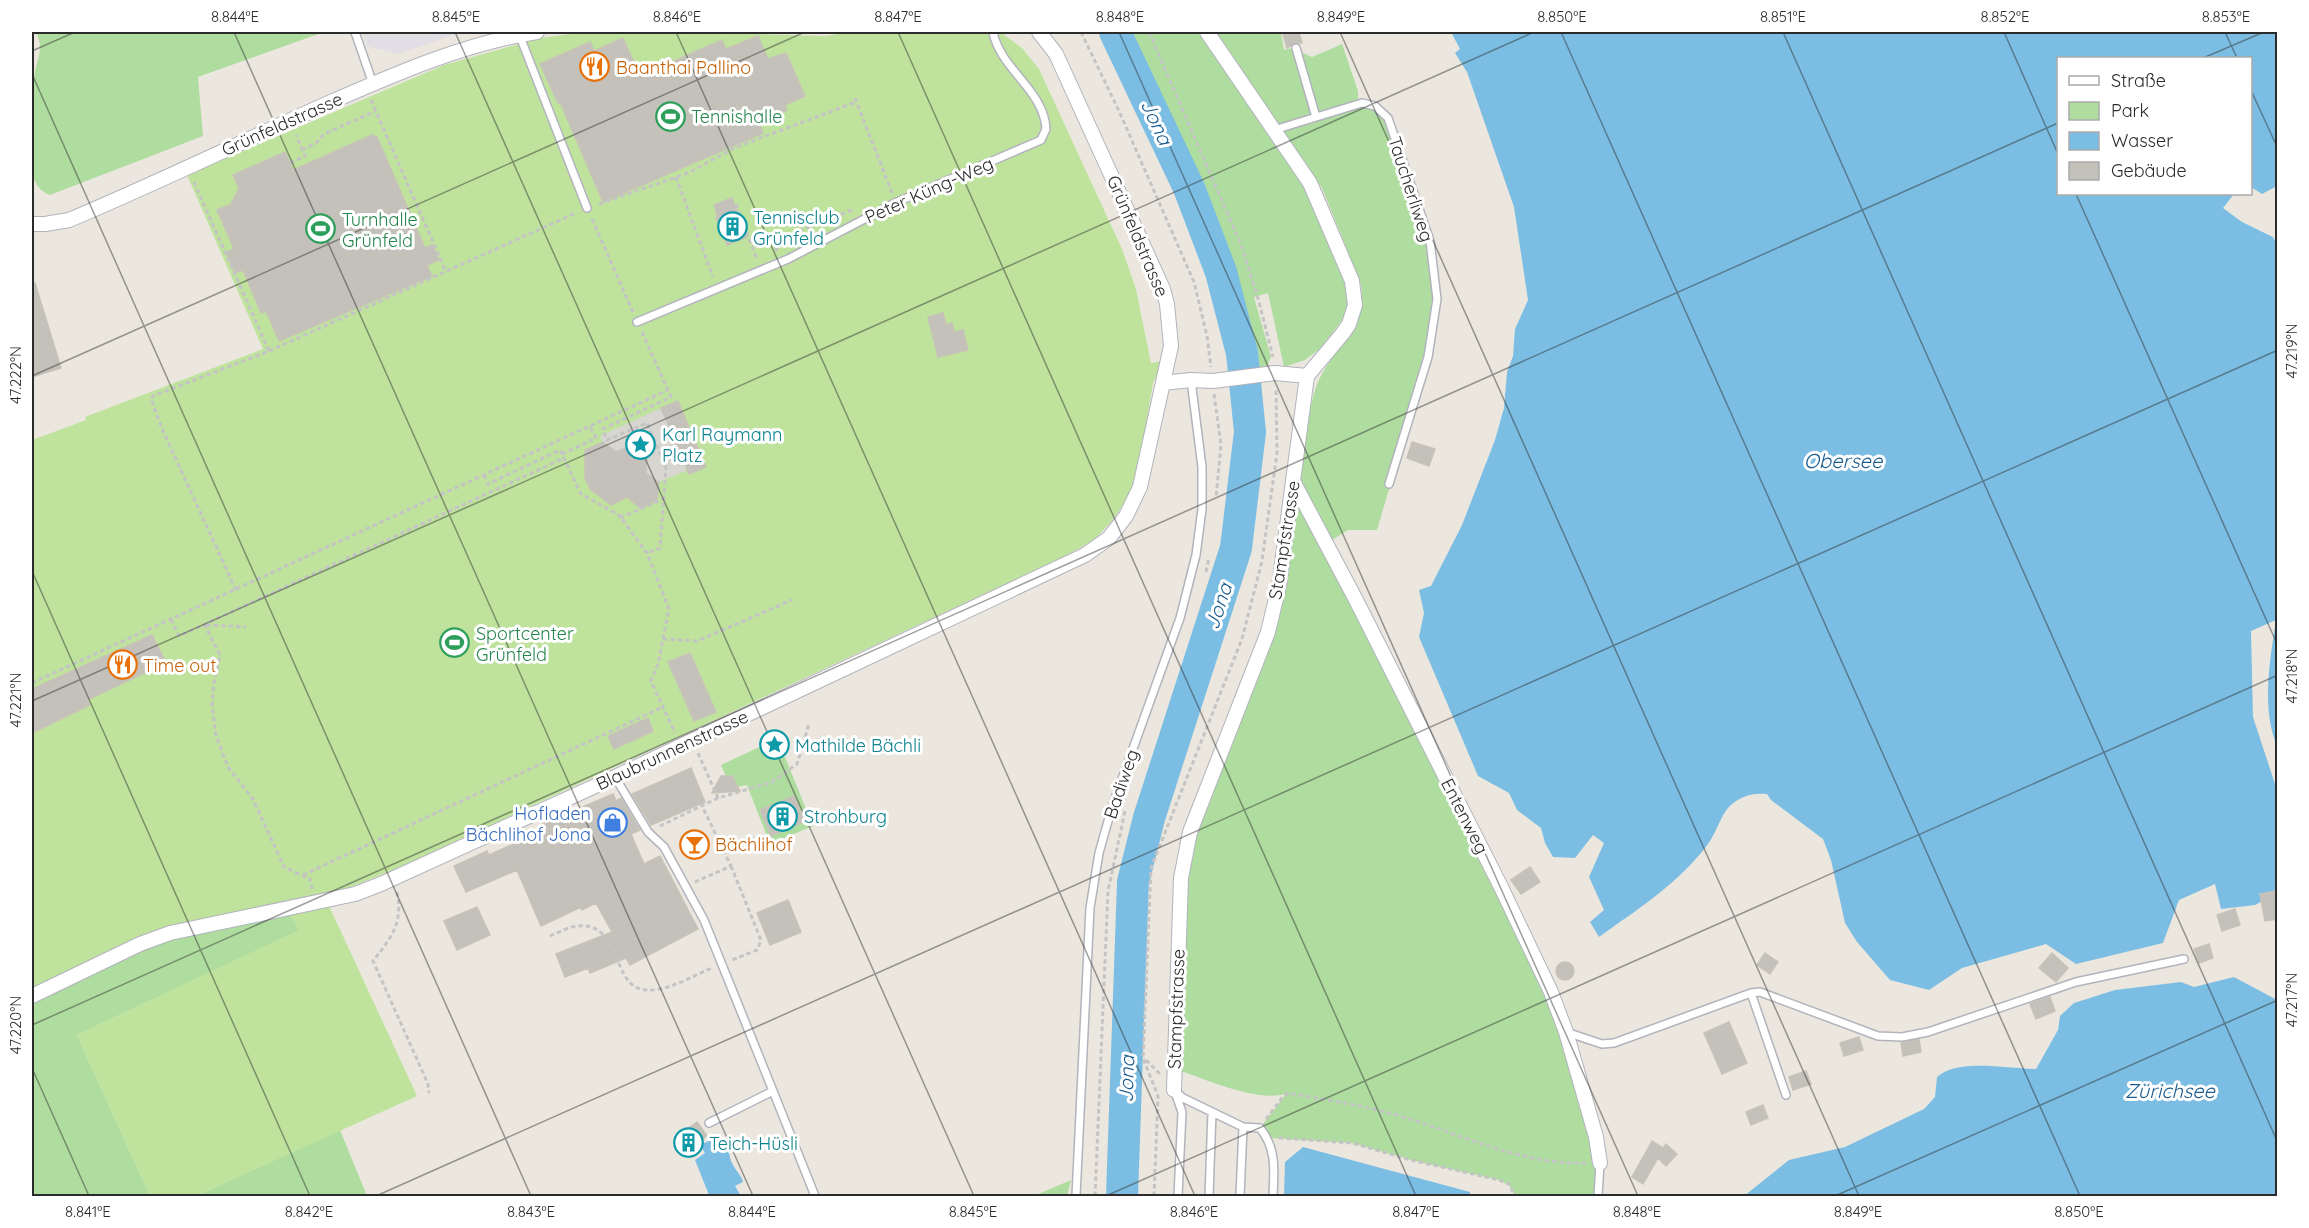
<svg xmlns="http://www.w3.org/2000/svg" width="2309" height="1228" viewBox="0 0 2309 1228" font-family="Quicksand,sans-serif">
<rect width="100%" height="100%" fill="#ebe7df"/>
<path fill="#e1dee5" d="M363,32H461L398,54L367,46Z"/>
<path fill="#afdda0" d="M36,32H324L198,77L203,136L50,195C42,192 37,187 34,179C28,162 31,90 35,72C38,55 44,49 36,32Z
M1129,32H1198L1298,177L1314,208L1340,270L1347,292V306L1342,320L1321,348L1305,360L1284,367L1268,293L1254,297L1271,357L1267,366L1259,369L1241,302L1210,214Z
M1216,32H1281L1284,50L1292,48L1312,57L1342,44L1358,91V100L1375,106L1388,118L1430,241L1437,299L1428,357L1377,530H1348L1326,544L1551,992L1596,1137L1598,1196H1515L1509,1185L1499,1180L1411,1160L1352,1143L1268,1138L1260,1128L1286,1094C1255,1102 1208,1080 1178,1070L1188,874C1207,774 1264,686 1286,587C1292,544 1298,502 1303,459C1307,436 1308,410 1316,387C1331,347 1371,329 1360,281L1322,188Z
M772,746L785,757L813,826L770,844L747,785L731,788L721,765L757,748Z
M290,914L300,930L77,1035L150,1196H32V1000L158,943Z
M340,1130L367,1196H196Z
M1071,1180L1067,1196H1034Z"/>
<path fill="#bfe39d" d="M586,32H680L826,36L849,32H1005L1004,35L1022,48L1039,69L1122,249L1136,289L1151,363L1164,361L1153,383L1138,471L1127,500L1110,523L1094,540L1065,556L410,863L353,886L324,895L417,1096L196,1196H150L77,1035L299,930L290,914L165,928L149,933L32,990V440L86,420L85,417L263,349L187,175L444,65L540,38Z"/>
<path fill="#d8d6d1" d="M661,408L688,470L659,482L646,473L647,455L633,445L616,452L603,442L600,436Z"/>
<path fill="#7cbee3" d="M1451,32H2277V186L2262,194L2251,187L2250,58H2058V194H2234L2223,208L2242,222L2273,237L2277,246V746C2261,708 2270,660 2276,620L2251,631L2253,717L2277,790V893L2255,905L2221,909L2215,884L2179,900L2163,943L2076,964L2046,944L1962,968L1929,990L1890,980L1857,942L1845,923L1831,860L1823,839L1771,800L1767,794C1753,793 1744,795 1732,804C1721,813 1717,832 1708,844C1679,883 1638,909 1599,937L1590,922L1604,910L1589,877L1604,843L1593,835L1575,858L1553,857L1545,843L1541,828L1517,810L1509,793L1478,776L1419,637L1424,613L1419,590L1431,586L1462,525L1495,440L1504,408L1507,372L1513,356L1515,329L1528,300L1514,207L1467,72L1455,53L1460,49Z
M2234,977L2277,1000V1196H1744L1789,1160L1845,1147L1924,1109L1935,1097L1937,1077C1958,1058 2008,1069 2036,1069L2058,1030L2060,1016L2074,1003L2115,990L2181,982L2194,987Z
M708,1137C735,1135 725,1152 733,1165C737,1172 741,1175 743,1182L735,1186L741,1196H711L709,1195L695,1160L705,1153L700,1145L709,1141Z
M1303,1147L1470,1192V1196H1284L1285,1162Z"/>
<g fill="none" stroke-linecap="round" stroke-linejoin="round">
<path stroke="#7cbee3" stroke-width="32" d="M1115,32L1189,188L1221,272L1242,353L1250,432L1236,548L1149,818L1133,882L1122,1196"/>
</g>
<path fill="#c4c1ba" stroke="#c7c3b8" stroke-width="1.5" d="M1291,32H1299L1302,43H1295L1287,48L1283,34Z
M758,36L768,59L786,53L805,96L785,105L787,110L759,122L763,133L603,202L560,102L558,103L540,64L590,42L594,51L623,38L640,76L722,40L726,49Z
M372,135L377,137L425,248L432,245L439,260L427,265L432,276L279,341L266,311L261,313L243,270L235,273L226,252L234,249L217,210L230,205L239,189L233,175L285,152L293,170Z
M732,198L747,237L727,245L716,217L717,213L714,205Z
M35,283L61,368L32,377V284Z
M943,313L946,325L952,323L954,332L963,330L968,350L938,357L928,317Z
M678,401L706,467L689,474L661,408Z
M603,442L616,452L633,445L647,456L646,473L659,482L657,500L640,508L627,497L611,505L590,489L585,478V450Z
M1412,442L1435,449L1429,466L1407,458Z
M152,635L166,663L87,700L90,705L32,733V689Z
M690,653L716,712L694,721L668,662Z
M648,718L653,731L614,749L608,736Z
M691,768L705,802L651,825L632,794Z
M721,776H732L740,791L712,793Z
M613,794L616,801L621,798L640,830L631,834L644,864L660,856L698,929L630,965L626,958L590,973L588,968L565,977L556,954L612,932L596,903L582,910L581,907L541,926L517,870L466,892L454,866L487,851L489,855L543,831L541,825Z
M794,796L805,821L771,836L760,810Z
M1530,867L1540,882L1521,894L1511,880Z
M2276,891L2277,919L2265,921L2260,894Z
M788,900L801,932L770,945L757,913Z
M477,907L490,935L457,950L444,921Z
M2235,909L2240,925L2222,931L2217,915Z
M2209,944L2213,958L2199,963L2194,949Z
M1765,953L1778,962L1770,974L1757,965Z
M2052,953L2068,968L2056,982L2039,968Z
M1556 971a9 9 0 1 1 18 0a9 9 0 1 1-18 0Z
M2050,997L2055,1011L2036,1019L2030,1004Z
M1729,1022L1747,1063L1722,1074L1704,1033Z
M1859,1037L1863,1050L1844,1056L1840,1043Z
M1919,1039L1921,1052L1903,1056L1901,1043Z
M1806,1071L1811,1084L1793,1090L1789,1077Z
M1763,1105L1768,1118L1751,1125L1746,1112Z
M697,1122L707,1136L685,1150L676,1137Z
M1652,1141L1663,1148L1666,1144L1677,1154L1666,1166L1658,1158L1643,1184L1632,1177Z"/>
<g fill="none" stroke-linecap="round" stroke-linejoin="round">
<defs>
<path id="service" d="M355,32L373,84
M519,34L587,208
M1296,48L1316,117
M1274,130L1362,103L1375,106L1388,118L1430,241L1437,299L1428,357L1389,484
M637,322L788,259L895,203L1041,140L1046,129C1044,90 1000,69 993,32
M615,777L648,832L664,847L704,920L773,1091L709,1123
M1751,993L1786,1095
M1566,1032L1602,1044L1614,1043L1751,993L1760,992L1878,1036L1902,1037L1928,1032L2076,982L2184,959
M1174,1090L1183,1098L1243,1127L1240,1196
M773,1091L815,1196
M1175,1092L1182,1112L1178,1196
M1243,1127L1260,1128C1277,1149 1274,1171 1273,1196
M1076,1196L1090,908L1099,853L1112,807L1180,618L1196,555L1202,509V467L1191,380
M1209,1196L1212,1112
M1598,1196L1600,1163"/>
<path id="minor" d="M32,224H45L69,220C157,183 243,141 331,102C397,73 466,43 537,32
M1163,383L1191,380L1213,381L1275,373L1307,376
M1294,483L1356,600L1501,887L1551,992L1566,1032L1596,1137L1600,1163
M32,996L140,944L170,933L355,894L381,884L615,777L1085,555L1109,538L1126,516L1140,487L1171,346L1167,304L1163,289L1056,54L1039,32
M1174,1090L1181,878L1190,832L1268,632L1279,586L1307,376L1343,333L1349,324L1355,305L1352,281L1310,183L1207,32"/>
</defs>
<use href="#service" stroke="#b2b3bd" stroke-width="10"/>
<use href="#minor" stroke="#b2b3bd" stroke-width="16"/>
<path stroke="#c4c4c4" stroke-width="3" stroke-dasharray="4.5 3" stroke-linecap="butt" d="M1081,32L1119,111L1194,282L1207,336L1211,367
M1149,32L1242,247L1259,302L1273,357
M855,98L892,193
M371,100L446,272
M302,150L316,143L324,134L376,111
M290,163L305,156L296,135
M676,177L713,277
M194,182L269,351L153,396L151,399L163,431L236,590
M599,204L688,173L734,148L856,102
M736,204L757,260
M592,219L633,312
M777,251L774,241L852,210
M642,332L671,397L603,429L607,440L647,423L666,468L660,548L647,553
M269,351L576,213
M1214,394L1221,445L1216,498
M562,454L596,438L590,426
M484,475L488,484L560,450L581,494L619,515L647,553L669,609L658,664L651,681L675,733
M620,518L663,499
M1206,572L1209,558
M171,619L179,636L564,458
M204,624L220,655L214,683L212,705L216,735L228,767L253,799L284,867L310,879L312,889
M206,625L246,627
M663,639L697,641L792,600
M32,683L668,390
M698,753L718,798
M660,826L718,798L772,782L797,764L809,724
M720,842L768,837
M731,866L761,940L757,950L732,960
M303,875L663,707
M695,882L731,866L702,806
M397,892C403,923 392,937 373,961L428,1084L429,1093
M550,936C557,933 565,929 572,927C624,916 609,988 646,990C667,992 692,976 712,968
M1146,1060L1160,1074
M1266,1119L1282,1098L1288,1093C1326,1100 1363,1105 1400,1116C1461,1134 1521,1165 1586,1163
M1279,1138L1352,1143L1411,1160L1499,1180L1509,1184L1515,1196
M1095,1196L1108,891L1125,811
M1154,1196L1158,1096L1143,1058L1151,868L1242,639L1262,561L1277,453L1276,388"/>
<use href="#service" stroke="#fff" stroke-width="7"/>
<use href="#minor" stroke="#fff" stroke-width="14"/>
</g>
<path fill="none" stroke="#2b2b2b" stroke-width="1.5" stroke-opacity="0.45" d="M234,32L753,1196M455,32L974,1196M676,32L1195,1196M898,32L1416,1196M1119,32L1638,1196M1340,32L1859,1196M1561,32L2080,1196M1783,32L2278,1143M2004,32L2058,154M2225,32L2237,58M32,51L75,32M2203,58L2264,32M32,74L531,1196M2250,88L2278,149M2076,194L2278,646M32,376L805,32M32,571L310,1196M32,701L1534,32M32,1025L2058,123M32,1068L89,1196M376,1196L2278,350M1106,1196L2278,675M1835,1196L2278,1000"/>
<defs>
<symbol id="restaurant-ring" viewBox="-11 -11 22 22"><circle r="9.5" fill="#fff" stroke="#e8710a" stroke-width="1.5"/><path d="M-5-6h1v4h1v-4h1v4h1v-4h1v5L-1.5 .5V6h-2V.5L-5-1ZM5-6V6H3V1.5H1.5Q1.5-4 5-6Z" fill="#e8710a"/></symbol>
<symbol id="stadium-ring" viewBox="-11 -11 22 22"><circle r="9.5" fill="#fff" stroke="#2e9e5b" stroke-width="1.5"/><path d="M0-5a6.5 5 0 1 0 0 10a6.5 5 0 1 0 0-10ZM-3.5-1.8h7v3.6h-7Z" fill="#2e9e5b"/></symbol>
<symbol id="building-ring" viewBox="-11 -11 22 22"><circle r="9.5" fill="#fff" stroke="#0f9aa8" stroke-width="1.5"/><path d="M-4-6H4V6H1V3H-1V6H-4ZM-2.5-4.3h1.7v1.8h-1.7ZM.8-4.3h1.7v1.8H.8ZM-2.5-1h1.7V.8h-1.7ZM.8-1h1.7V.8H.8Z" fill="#0f9aa8"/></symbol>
<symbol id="sight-ring" viewBox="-11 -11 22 22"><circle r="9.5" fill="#fff" stroke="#0f9aa8" stroke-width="1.5"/><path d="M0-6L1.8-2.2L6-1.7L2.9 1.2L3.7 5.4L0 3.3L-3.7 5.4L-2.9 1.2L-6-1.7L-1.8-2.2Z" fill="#0f9aa8"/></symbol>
<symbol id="shop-ring" viewBox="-11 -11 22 22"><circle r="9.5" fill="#fff" stroke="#3f7fe0" stroke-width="1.5"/><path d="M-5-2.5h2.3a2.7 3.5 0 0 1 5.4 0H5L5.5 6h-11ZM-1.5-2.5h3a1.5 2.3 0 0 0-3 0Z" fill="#3f7fe0"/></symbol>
<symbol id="bar-ring" viewBox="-11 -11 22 22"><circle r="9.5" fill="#fff" stroke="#e8710a" stroke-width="1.5"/><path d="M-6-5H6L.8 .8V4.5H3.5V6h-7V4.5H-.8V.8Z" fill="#e8710a"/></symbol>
</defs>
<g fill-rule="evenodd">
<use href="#restaurant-ring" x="578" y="50" width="33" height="33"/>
<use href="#stadium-ring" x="654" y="100" width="33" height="33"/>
<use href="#building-ring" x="716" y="210" width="33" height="33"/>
<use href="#stadium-ring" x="304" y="212" width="33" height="33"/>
<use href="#sight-ring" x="624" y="428" width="33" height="33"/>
<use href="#stadium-ring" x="438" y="626" width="33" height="33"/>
<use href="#restaurant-ring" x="106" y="648" width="33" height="33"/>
<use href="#sight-ring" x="758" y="728" width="33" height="33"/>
<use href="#building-ring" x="766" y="800" width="33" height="33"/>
<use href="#shop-ring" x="596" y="806" width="33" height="33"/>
<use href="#bar-ring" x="678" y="828" width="33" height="33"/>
<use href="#building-ring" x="672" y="1126" width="33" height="33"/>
</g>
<g text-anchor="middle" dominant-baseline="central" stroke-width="6" stroke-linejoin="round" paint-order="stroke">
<g font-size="18" fill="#c56008" stroke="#fff" text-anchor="start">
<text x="616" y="67">Baanthai Pallino</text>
<text x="143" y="665">Time out</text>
<text x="715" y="844">Bächlihof</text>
</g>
<g font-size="18" fill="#27864d" stroke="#fff" text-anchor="start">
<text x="691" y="116">Tennishalle</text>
<text x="342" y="219">Turnhalle<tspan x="342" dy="21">Grünfeld</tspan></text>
<text x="476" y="633">Sportcenter<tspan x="476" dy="21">Grünfeld</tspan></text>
</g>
<g font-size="18" fill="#2b2b2b" stroke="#fff">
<text transform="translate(282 124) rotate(-24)">Grünfeldstrasse</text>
<text transform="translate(1411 189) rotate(72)">Taucherliweg</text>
<text transform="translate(929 190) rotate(-24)">Peter Küng-Weg</text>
<text transform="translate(1138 236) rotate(67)">Grünfeldstrasse</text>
<text transform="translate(1284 540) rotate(-81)">Stampfstrasse</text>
<text transform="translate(672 750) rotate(-25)">Blaubrunnenstrasse</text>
<text transform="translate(1121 784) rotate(-71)">Badiweg</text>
<text transform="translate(1465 816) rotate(63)">Entenweg</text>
<text transform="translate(1176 1009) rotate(-88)">Stampfstrasse</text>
</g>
<g font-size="18" fill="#0d838f" stroke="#fff" text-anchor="start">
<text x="753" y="217">Tennisclub<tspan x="753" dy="21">Grünfeld</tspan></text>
<text x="662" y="434">Karl Raymann<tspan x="662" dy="21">Platz</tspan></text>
<text x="795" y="745">Mathilde Bächli</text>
<text x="804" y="816">Strohburg</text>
<text x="709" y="1143">Teich-Hüsli</text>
</g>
<g font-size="18" fill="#366cbe" stroke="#fff" text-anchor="end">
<text x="591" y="813">Hofladen<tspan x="591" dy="21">Bächlihof Jona</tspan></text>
</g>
<g font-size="20" font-style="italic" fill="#1a5c90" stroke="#fff">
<text transform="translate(1157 122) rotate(65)">Jona</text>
<text x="1843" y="460">Obersee</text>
<text transform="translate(1218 606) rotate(-72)">Jona</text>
<text transform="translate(1126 1079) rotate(-88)">Jona</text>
<text x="2170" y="1090">Zürichsee</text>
</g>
</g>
<rect width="2309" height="1228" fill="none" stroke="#ffffff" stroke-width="66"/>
<rect x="2057" y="57" width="195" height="138" fill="#ffffff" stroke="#aaaaaa" stroke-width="1.5"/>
<rect x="2069" y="76" width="30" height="9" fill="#ffffff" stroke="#aaaaaa" stroke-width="1.5"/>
<text x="2111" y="87" font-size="18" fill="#2b2b2b">Straße</text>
<rect x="2069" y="102" width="30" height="18" fill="#afdda0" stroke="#aaaaaa" stroke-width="1.5"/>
<text x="2111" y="117" font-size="18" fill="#2b2b2b">Park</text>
<rect x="2069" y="132" width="30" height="18" fill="#7cbee3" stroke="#aaaaaa" stroke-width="1.5"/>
<text x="2111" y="147" font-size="18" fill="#2b2b2b">Wasser</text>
<rect x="2069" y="162" width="30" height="18" fill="#c4c1ba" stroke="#aaaaaa" stroke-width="1.5"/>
<text x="2111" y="177" font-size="18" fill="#2b2b2b">Gebäude</text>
<rect x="33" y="33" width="2243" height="1162" fill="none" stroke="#2b2b2b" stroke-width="2"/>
<g font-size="15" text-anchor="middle" fill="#2b2b2b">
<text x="235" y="22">8.844°E</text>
<text x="456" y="22">8.845°E</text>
<text x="677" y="22">8.846°E</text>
<text x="898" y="22">8.847°E</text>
<text x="1120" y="22">8.848°E</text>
<text x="1341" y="22">8.849°E</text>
<text x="1562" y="22">8.850°E</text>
<text x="1783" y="22">8.851°E</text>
<text x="2005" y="22">8.852°E</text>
<text x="2226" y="22">8.853°E</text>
<text transform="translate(2292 351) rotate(-90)" y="5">47.219°N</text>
<text transform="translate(16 375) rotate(-90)" y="5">47.222°N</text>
<text transform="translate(2292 676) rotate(-90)" y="5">47.218°N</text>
<text transform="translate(16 700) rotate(-90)" y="5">47.221°N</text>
<text transform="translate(2292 1000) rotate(-90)" y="5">47.217°N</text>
<text transform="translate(16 1025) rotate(-90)" y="5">47.220°N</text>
<text x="88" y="1217">8.841°E</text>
<text x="309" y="1217">8.842°E</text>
<text x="531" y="1217">8.843°E</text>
<text x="752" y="1217">8.844°E</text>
<text x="973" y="1217">8.845°E</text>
<text x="1194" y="1217">8.846°E</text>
<text x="1416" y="1217">8.847°E</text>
<text x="1637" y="1217">8.848°E</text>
<text x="1858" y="1217">8.849°E</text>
<text x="2079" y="1217">8.850°E</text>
</g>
</svg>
